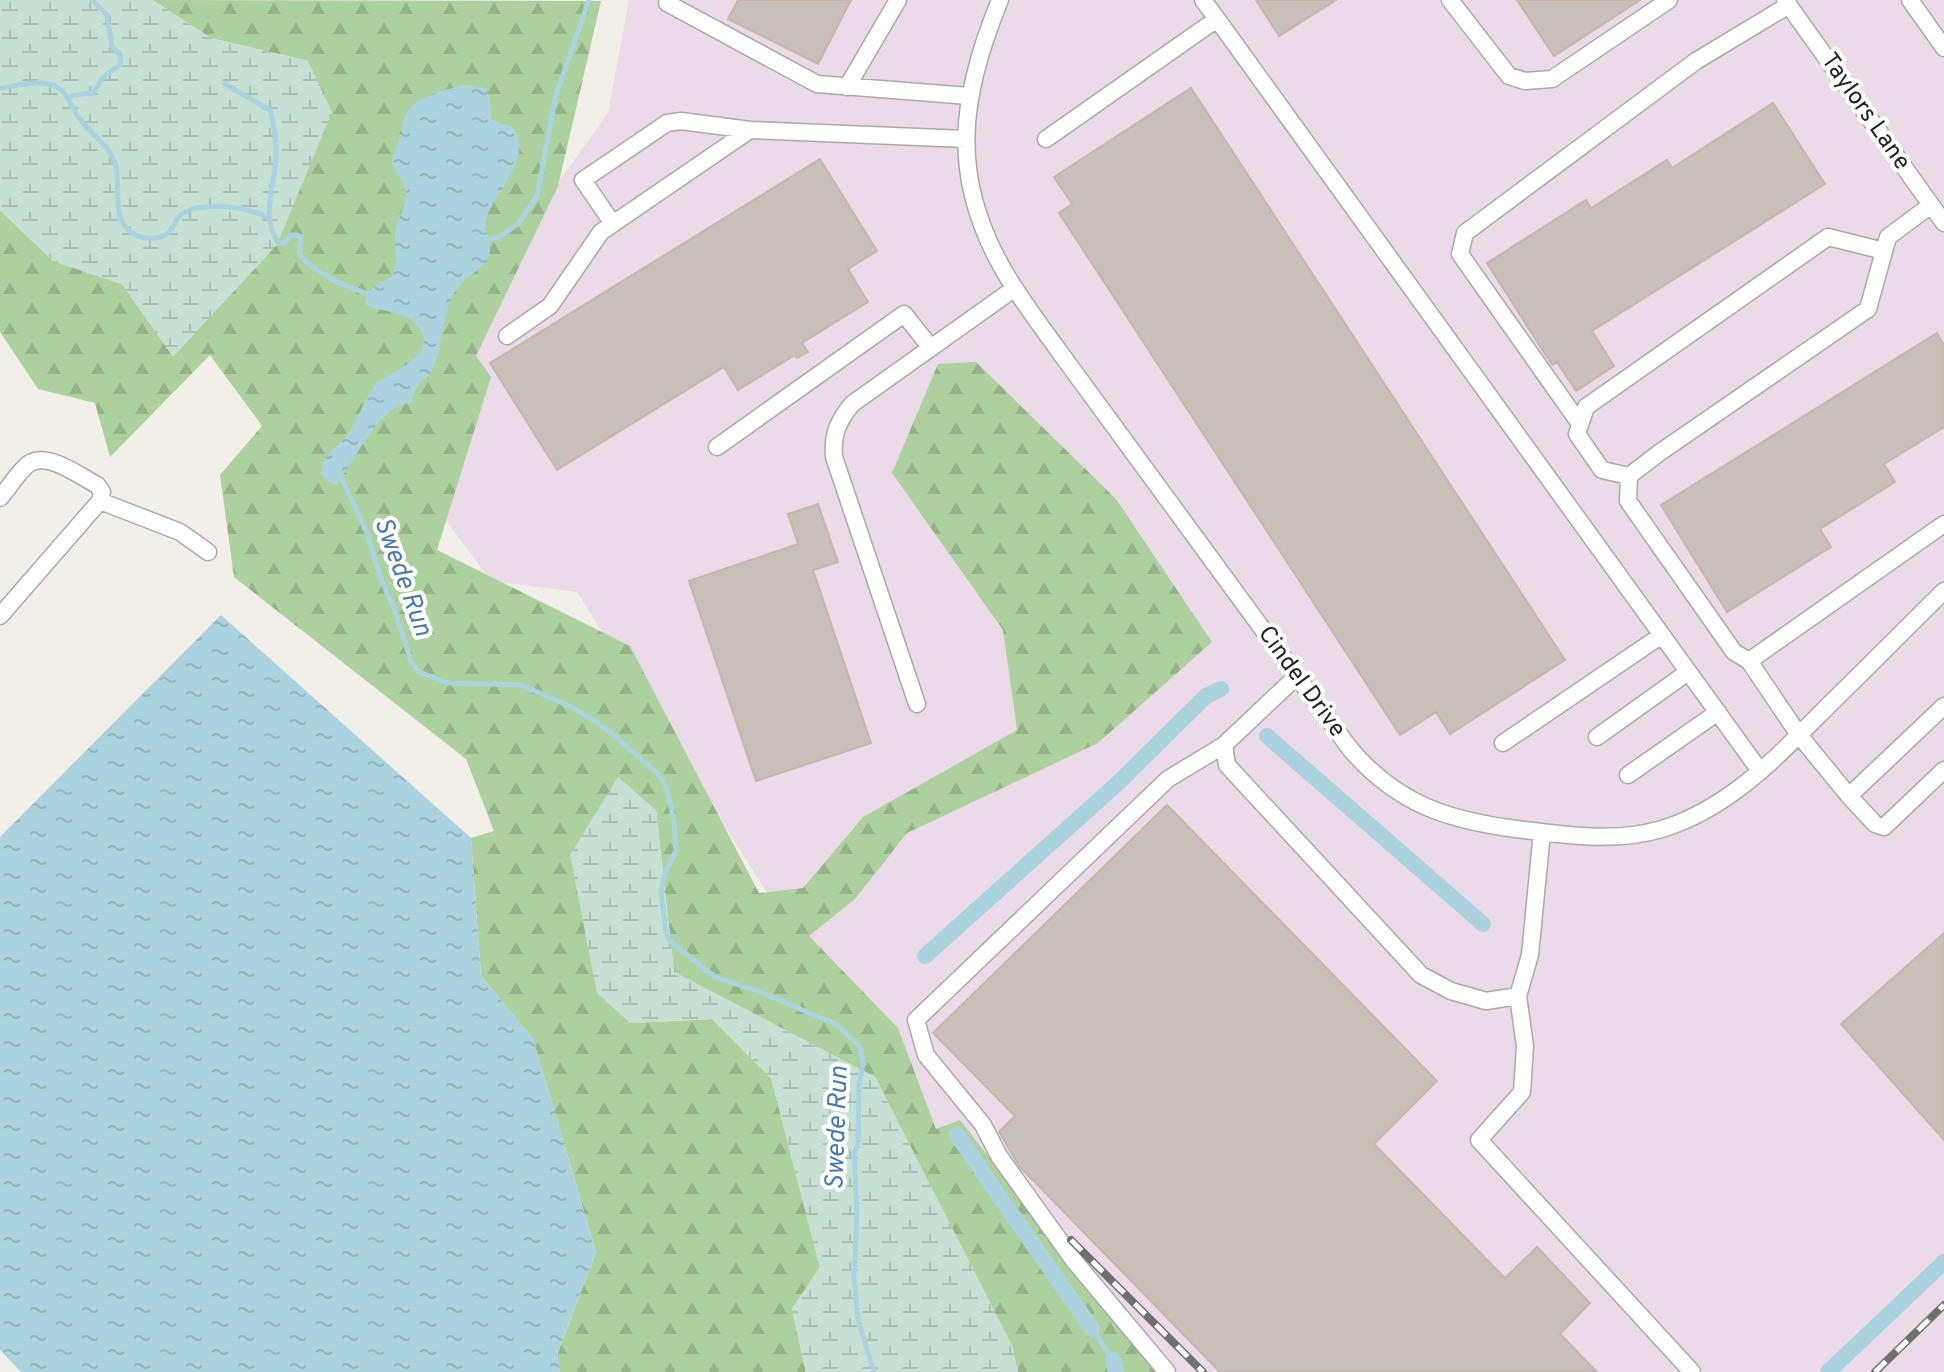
<svg xmlns="http://www.w3.org/2000/svg" width="1944" height="1372" viewBox="0 0 1944 1372" font-family="Overpass,sans-serif">
<defs>
<pattern id="forest-firs" width="22" height="20" patternUnits="userSpaceOnUse" patternTransform="scale(2)"><rect width="22" height="20" fill="#add19e"/><path d="M5 1l3.5 6h-7zM16 11l3.5 6h-7z" fill="#95b388"/></pattern>
<pattern id="wetland-marsh" width="20" height="14" patternUnits="userSpaceOnUse" patternTransform="scale(2)"><rect width="20" height="14" fill="#c6e0d4"/><path d="M1 5h8M5 5V1M11 12h8M15 12V8" fill="none" stroke="#aac0b6"/></pattern>
<pattern id="water-ripples" width="26" height="14" patternUnits="userSpaceOnUse" patternTransform="scale(2)"><rect width="26" height="14" fill="#aad3df"/><path d="M2 4q2-2 4 0t4 0M15 11q2-2 4 0t4 0" fill="none" stroke="#92b5bf"/></pattern>
</defs>
<rect width="100%" height="100%" fill="#f2efe9"/>
<path fill="#ebdbe8" d="M629,0H1944V1372H1058L998,1245L764,888L577,592L491,581L432,502L444,342L608,113Z"/>
<path fill="url(#forest-firs)" d="M152,0L601,1L558,186L476,356L491,377L437,550L630,646L759,893L803,888L863,817L1017,730L1003,630L892,473L938,364L976,362L1116,499L1212,642L1098,743L907,833L855,899L809,936L898,1028L936,1129L960,1120L1157,1372H1018L1012,1346L875,1077L674,972L656,810L630,1023L712,1019L771,1078L820,1267L792,1309L806,1372H560L557,1355L596,1252L533,1039L481,976L471,838L494,831L466,759L234,577L220,475L262,426L210,355L110,457L95,403L38,389L0,332V210L53,261L122,284L173,356L308,61L211,38Z"/>
<path fill="url(#wetland-marsh)" d="M0,0H152L211,38L308,61L332,112L277,245L173,357L122,284L53,261L0,210Z
M618,777L656,810L674,972L875,1077L1012,1346L1018,1372H806L792,1309L820,1267L771,1078L712,1019L630,1023L597,993L570,855Z"/>
<path fill="url(#water-ripples)" d="M466,85L486,88L489,95L492,120L511,127C538,154 492,193 486,220C483,233 496,249 486,262C479,271 466,277 459,286C439,310 446,349 430,373C427,378 420,381 417,386C414,391 413,398 411,403C382,402 353,462 337,485L329,482L321,474C321,456 333,450 344,439C358,424 362,401 375,385C387,371 445,357 416,324C404,310 380,313 365,304C367,287 378,284 392,277C400,256 392,248 396,229C398,218 406,206 406,194C406,182 397,177 393,167C390,155 398,148 400,138C402,130 402,122 406,114C416,96 447,89 466,85Z
M221,615L471,838L481,976L533,1039L596,1252L557,1354L560,1372H21L0,1350V837Z"/>
<g fill="none" stroke-linecap="round" stroke-linejoin="round">
<path stroke="#aad3df" stroke-width="5" d="M225,84L270,110C274,125 277,139 276,155C276,180 259,221 279,243L284,244L291,235H297L301,239L299,254C316,275 346,287 372,295
M0,88C16,86 40,79 55,86C66,91 71,105 77,115C87,132 109,144 115,163C122,184 110,219 132,233C144,240 162,241 171,230C175,225 176,218 182,214C202,200 250,207 270,219
M67,98L74,95L93,93L103,77L121,64L120,54L112,47L107,15L92,0
M482,242L501,236L518,224L537,196L556,95L589,0
M339,473L367,533L381,579L395,611L411,661L419,672L448,683L521,685L574,708L609,731L658,774L667,789L674,821L676,851L666,870L661,891L666,933L671,942L715,977L766,994L839,1026L860,1047L863,1063L859,1085L858,1144L854,1153L857,1214L854,1278L858,1319L874,1372
M1092,1329L1113,1360"/>
<path stroke="#aad3df" stroke-width="16" d="M1267,736L1483,924
M925,956L1118,783L1206,696L1221,689
M957,1135L1092,1329
M1113,1360L1116,1372
M1828,1372L1944,1262"/>
</g>
<path fill="#c7bfb8" stroke="#c4b6ab" stroke-width="2" d="M738,0H851L818,64L728,19Z
M1256,0H1336L1279,36Z
M1517,0H1640L1554,56Z
M1191,88L1565,660L1450,734L1436,712L1400,735L1059,213L1072,204L1054,177Z
M1773,103L1825,184L1592,331L1614,366L1576,391L1557,362L1552,365L1487,263L1586,200L1591,208L1667,160L1672,168Z
M820,159L877,251L848,269L868,302L802,343L808,352L797,358L795,355L738,390L724,367L557,470L490,363Z
M1937,333L1944,345V427L1884,464L1895,482L1820,529L1831,547L1727,612L1661,505Z
M818,504L838,562L813,570L871,743L756,781L689,581L798,544L788,514Z
M1167,805L1437,1081L1374,1144L1505,1278L1537,1247L1590,1303L1560,1334L1597,1372H1220L1019,1166L999,1132L1015,1116L933,1033Z
M1944,933V1140L1841,1024Z"/>
<g fill="none" stroke-linecap="round" stroke-linejoin="round">
<defs>
<path id="minor" d="M669,0L667,3L817,84L969,96
M1000,0C960,97 949,176 1004,271C1019,297 1038,322 1056,347L1351,750C1398,804 1447,820 1516,829C1564,835 1615,843 1662,829C1731,808 1782,752 1831,703C1869,666 1906,628 1944,591
M1203,0L1217,19
M1450,0L1509,76L1525,81L1552,79L1669,0
M1785,0L1944,223
M1910,0L1944,48
M847,87L898,0
M1046,139L1217,19L1760,771
M613,224L583,180L667,123L681,121L750,130
M1884,251L1828,237L1586,407L1577,434L1602,470L1629,476L1659,453L1868,309L1888,237L1931,205
M507,336L550,306L601,232L750,130L966,139
M1580,424L1460,254L1465,233L1696,61L1789,5
M717,447L904,314L931,348
M1629,476L1628,501L1734,652L1749,661L1944,524
M0,498C9,488 19,470 30,463C49,452 81,477 97,485L102,492L100,501L0,616
M100,501L180,532L208,552
M1749,661L1799,735L1849,796L1944,706
M917,704L834,457C832,435 838,421 852,404L1015,288
M1597,737L1688,672
M1503,743L1662,635
M1224,745L1227,765L1421,975L1451,991L1486,1001L1518,996
M1628,775L1718,712
M1849,796L1875,824L1884,827L1944,770
M1542,832L1530,955L1518,996L1525,1046L1522,1092L1479,1140L1692,1372
M1167,1372L1075,1262L999,1156L983,1125L926,1055L916,1020L1168,779L1224,745L1297,676"/>
</defs>
<use href="#minor" stroke="#a9a9a9" stroke-width="19"/>
<use href="#minor" stroke="#fff" stroke-width="16"/>
<defs>
<path id="rail" d="M1071,1240L1203,1372
M1875,1372L1944,1305"/>
</defs>
<use href="#rail" stroke="#707070" stroke-width="8"/>
<use href="#rail" stroke="#fff" stroke-width="5" stroke-dasharray="15" stroke-linecap="butt"/>
</g>
<g text-anchor="middle" dominant-baseline="central" stroke-width="8" stroke-linejoin="round" paint-order="stroke">
<g font-size="24" fill="#222" stroke="#fff">
<text transform="translate(1865 112) rotate(55)">Taylors Lane</text>
<text transform="translate(1301 682) rotate(54)">Cindel Drive</text>
</g>
<g font-size="26" font-style="italic" fill="#4a7aab" stroke="#fff">
<text transform="translate(402 577) rotate(70)">Swede Run</text>
<text transform="translate(838 1128) rotate(-88)">Swede Run</text>
</g>
</g>
</svg>
